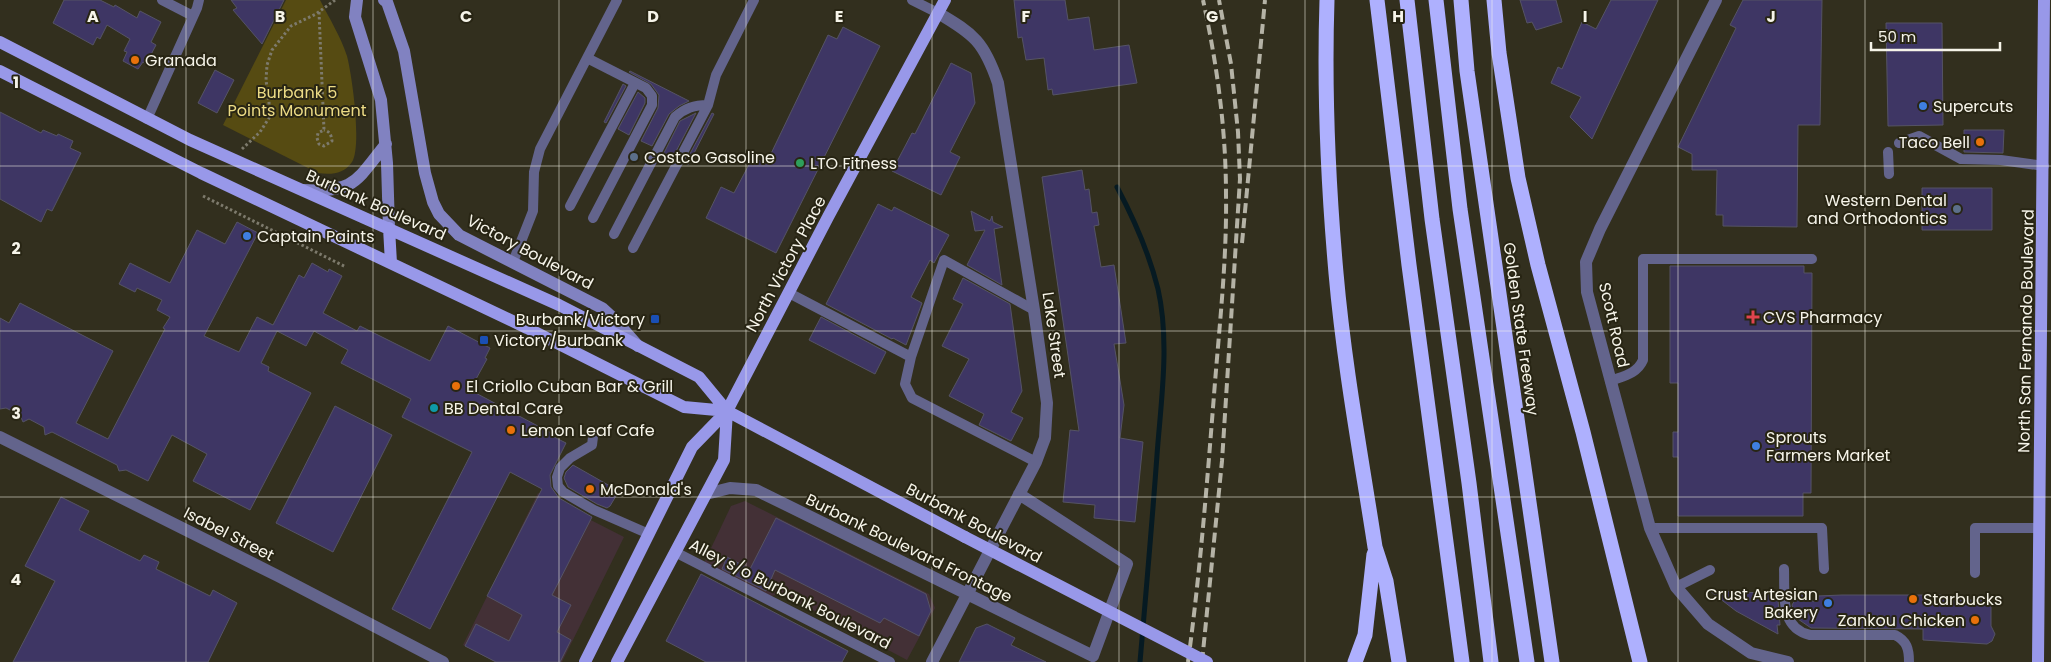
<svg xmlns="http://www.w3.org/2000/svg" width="2051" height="662" viewBox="0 0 2051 662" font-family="Poppins,sans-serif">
<rect width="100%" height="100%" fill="#322f1e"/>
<path fill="#433036" d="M538,493L624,537L562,662H495L463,645Z
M745,501L929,594L935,608L907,660L782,594L771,596L704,563L731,506Z"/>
<path fill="#564b12" d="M286,0H320C329,18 341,37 347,56C352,75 362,146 352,162C344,174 331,175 318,173L223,125Z"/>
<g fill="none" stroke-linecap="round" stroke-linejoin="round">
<path stroke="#061a22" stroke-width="5" d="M1117,187C1134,219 1149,253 1158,289C1170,342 1161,401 1157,455C1152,524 1146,593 1140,662"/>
</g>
<path fill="#3e3664" stroke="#555365" d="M64,0H100L114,7L115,5L137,18L140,11L161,22L151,42L156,45L146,64L143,62L138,69L123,61L127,52L124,51L130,39L107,25L100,39L97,37L93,45L53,23Z
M231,0H284L262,44L233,10L237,8Z
M1014,0H1065L1068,20L1089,17L1094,50L1129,45L1137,83L1053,95L1052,89L1048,90L1044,58L1026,60L1022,37L1018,38Z
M1520,0H1556L1562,22L1536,30L1532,22L1527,23Z
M1611,0H1658L1592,139L1570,117L1581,97L1551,83L1558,67L1562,69L1582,22L1596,29Z
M1743,0H1822L1820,125H1798L1797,227L1723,226V215H1716L1717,170H1692V154L1678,147L1736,28L1730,25Z
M1886,23H1942L1943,125L1888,126Z
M843,27L880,46L776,253L706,218L721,187L734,193L753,157L766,164L828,35L837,39Z
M951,63L971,73L975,103L950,152L960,157L941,195L892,171L912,133L915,134Z
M215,70L234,80L217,113L198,103Z
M630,71L689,101L679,106L669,114L652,146L641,141L658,108L659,95L651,84L629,72Z
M623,84L626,86L606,123L604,122Z
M638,92L645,98V103L629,135L618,129Z
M0,112L41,133L43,130L57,136L58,134L73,141L70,148L81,153L52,211L47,209L41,222L0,199Z
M696,113L673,157L664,153L680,121Z
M712,113L714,114L688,165L685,163Z
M1964,130H2004L2003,153L1964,152Z
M1082,170L1085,190L1089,189L1092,213L1097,212L1099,225L1094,226L1101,267L1114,265L1126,343L1114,344L1124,405L1120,438L1143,442L1135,522L1094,518L1095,505L1063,502L1070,430L1079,431L1042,177Z
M1922,188H1992V230H1922Z
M878,204L892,211L894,207L949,235L934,263L930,260L911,297L922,303L906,345L893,338L892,339L826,304Z
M971,211L990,221L992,216L993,222L1003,227L994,229L1002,285L967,265L985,230L975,231Z
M237,222L258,233L204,336L239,352L257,317L273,325L299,275L304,278L312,263L328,272L329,269L342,276L323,313L357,331L360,326L430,361L448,326L490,348L485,358L487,359L470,390L553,434L552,436L566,443L550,475L551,487L559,498L592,517L552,595L571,605L557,632L571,640L560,662H496L465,646L476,624L509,641L522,615L487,596L542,489L510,472L430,629L392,609L472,452L402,417L411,399L341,363L348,350L314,331L306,346L277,331L261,363L269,367L268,371L311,393L250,510L193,481L207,454L172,435L148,481L126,470L119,471L117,465L52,432L45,435L44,427L29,419L23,422L20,415L6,408L0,409V318L9,323L20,303L113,351L76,423L108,439L165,329L163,328L170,317L157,310L162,300L137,288L135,292L119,284L130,263L170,283L197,230L225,244Z
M1670,266H1804V273H1812L1811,493H1803V516H1678V457H1673V432H1678V383H1670Z
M963,278L1010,304L1022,391L1011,412L1023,418L1011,441L979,425L984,414L949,396L969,359L942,346L963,304L953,299Z
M821,317L886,352L875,374L809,340Z
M335,406L392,435L333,552L276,523Z
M573,465L610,486L615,491L616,496L610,506L607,508L597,504L568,487L564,478L566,472Z
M61,497L89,511L79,530L140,561L144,555L159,562L156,569L210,596L213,590L237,603L208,662H13L55,581L25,566Z
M776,518L926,594L931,611L919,636L884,618L880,623L775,570L766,591L722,569L727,557L750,569Z
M701,574L848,651L842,662H706L666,641Z
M1710,591L1766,593L1778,600L1780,625H1777L1778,634L1736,611Z
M1799,593L1814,602L1817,596L1842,595H1944L1945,597H1948V600H1991V626L1995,634L1992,641L1987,644L1923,640V629L1811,628L1798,619L1795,615L1792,605Z
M987,624L1015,638L1011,645L1046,662H959L976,628Z"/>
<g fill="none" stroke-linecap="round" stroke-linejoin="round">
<path stroke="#7d7a6c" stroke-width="3" stroke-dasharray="2.5 2.5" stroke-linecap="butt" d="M319,12L324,130L318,133L317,138L319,144L324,146L332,141C331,134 330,132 324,130
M242,149L260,132L269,118V102L266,80L267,65L272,50L291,26L316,14L335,0
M203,196L346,267"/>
<path stroke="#63648c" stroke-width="10" d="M162,0L193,16
M912,0L938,13
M587,58L646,88L652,96V105L593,218
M147,119L197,8L199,0
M1899,143L1919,136L1961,159L2001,160L2044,166
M1888,152L1889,174
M570,206L635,83
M614,234L675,117C685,108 694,105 708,105
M633,248L708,105L716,75L754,0
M513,262L533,211L534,172L540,149L617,0
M789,293L911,357
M1034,310L944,260L911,357L905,384L912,398L1036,462
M1610,381C1623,376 1637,374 1643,360V259H1812
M593,437L592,445L570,458L560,468L557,477L558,486L563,492L594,510L649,534
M1650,528H1822L1824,569
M675,552L890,662
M1784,569C1785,594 1779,628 1810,635H1895C1907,641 1909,649 1909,662
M1975,573V528H2039
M1676,587L1710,570"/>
<path stroke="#63648c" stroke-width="12" d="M1716,0L1600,229L1586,262L1587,292L1650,528L1676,587L1708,624L1751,653L1788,662
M0,437L278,576L443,662
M706,494L730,488L756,490L1093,656L1127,564L1019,494
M932,662L1036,462L1045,438L1047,403L1034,310L998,83C984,42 974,34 938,13"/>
<path stroke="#8182c1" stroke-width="12" d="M357,0L355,17L381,100L387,163L389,228
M384,0L387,2L404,51L425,173L433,202L439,214L459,235L602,308L614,319L638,346
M303,190C355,193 356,181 386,144"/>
<path stroke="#9898e9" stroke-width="12" d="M0,42L190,140L559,305L699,377L727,411L965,537
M0,71L201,173L527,328L684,407L727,411
M389,228L391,263
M585,662L692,447L727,411L828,217L945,0
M617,662L724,460L727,411
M2038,662L2044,0"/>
<path stroke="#aeb0fe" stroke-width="15" d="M1327,0C1324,91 1328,182 1336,273C1344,365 1361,456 1375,547L1386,581L1399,662
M1377,0L1409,265L1462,662
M1407,0L1432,219L1469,483L1491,662
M1436,0L1460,209L1527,662
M1461,0L1467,71L1552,662
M1494,0L1499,53L1518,178L1538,265L1583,432L1640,662
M1355,662L1365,635L1374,554"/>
<path stroke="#b5b3a6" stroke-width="4" stroke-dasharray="10 5" stroke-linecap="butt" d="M1242,243L1265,0
M1188,662C1200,573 1207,484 1214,395C1219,329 1227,261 1226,195C1226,129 1217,64 1203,0
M1202,662L1222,461L1240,179L1238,132L1231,64L1219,0"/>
<path stroke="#9898e9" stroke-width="12" d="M965,537L1207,662"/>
</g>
<path fill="none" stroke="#f6f4e9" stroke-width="1" stroke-opacity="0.55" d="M186,0V662M373,0V662M559,0V662M746,0V662M932,0V662M1119,0V662M1305,0V662M1492,0V662M1678,0V662M1865,0V662M0,166H2051M0,331H2051M0,497H2051"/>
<g fill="#e8710a" stroke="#282514" stroke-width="2">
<circle cx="135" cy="60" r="5"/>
<circle cx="1980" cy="142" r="5"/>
<circle cx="456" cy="386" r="5"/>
<circle cx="511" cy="430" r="5"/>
<circle cx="590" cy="489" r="5"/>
<circle cx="1913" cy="599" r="5"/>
<circle cx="1975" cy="620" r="5"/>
</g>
<g fill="#3f7fe0" stroke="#282514" stroke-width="2">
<circle cx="1923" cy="106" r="5"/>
<circle cx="247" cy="236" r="5"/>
<circle cx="1756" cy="446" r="5"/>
<circle cx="1828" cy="603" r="5"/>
</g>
<g fill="#5c6f8a" stroke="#282514" stroke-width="2">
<circle cx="634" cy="157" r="5"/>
<circle cx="1957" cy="209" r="5"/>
</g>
<circle fill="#2e9e5b" stroke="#282514" stroke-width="2" cx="800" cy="163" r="5"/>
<path fill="#e0444e" stroke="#282514" stroke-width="2" d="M1750.5 309.5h5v5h5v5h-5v5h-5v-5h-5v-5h5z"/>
<g fill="#1a4fb4" stroke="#282514" stroke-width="2">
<rect x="650" y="314" width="10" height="10" rx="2.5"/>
<rect x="479" y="335" width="10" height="10" rx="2.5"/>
</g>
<circle fill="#0f9aa8" stroke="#282514" stroke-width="2" cx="434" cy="408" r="5"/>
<g text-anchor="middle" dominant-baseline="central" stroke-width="4" stroke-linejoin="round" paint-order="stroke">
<g font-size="16" fill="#f6f4e9" stroke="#282514" text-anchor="start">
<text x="145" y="60">Granada</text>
<text x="1933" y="106">Supercuts</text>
<text x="1970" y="142" text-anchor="end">Taco Bell</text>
<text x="644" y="157">Costco Gasoline</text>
<text x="810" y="163">LTO Fitness</text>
<text x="1947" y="200" text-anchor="end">Western Dental<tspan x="1947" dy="18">and Orthodontics</tspan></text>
<text x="257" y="236">Captain Paints</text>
<text x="1763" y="317">CVS Pharmacy</text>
<text x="645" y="319" text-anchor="end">Burbank/Victory</text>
<text x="494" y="340">Victory/Burbank</text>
<text x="466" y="386">El Criollo Cuban Bar &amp; Grill</text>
<text x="444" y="408">BB Dental Care</text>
<text x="521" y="430">Lemon Leaf Cafe</text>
<text x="1766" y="437">Sprouts<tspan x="1766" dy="18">Farmers Market</tspan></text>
<text x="600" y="489">McDonald's</text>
<text x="1818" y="594" text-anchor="end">Crust Artesian<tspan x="1818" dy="18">Bakery</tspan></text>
<text x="1923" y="599">Starbucks</text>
<text x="1965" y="620" text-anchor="end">Zankou Chicken</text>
</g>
<g font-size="16" fill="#ecdb85" stroke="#282514">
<text x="297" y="92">Burbank 5<tspan x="297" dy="18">Points Monument</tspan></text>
</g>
<g font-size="16" fill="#f6f4e9" stroke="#282514">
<text transform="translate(376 205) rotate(24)">Burbank Boulevard</text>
<text transform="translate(530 252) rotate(28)">Victory Boulevard</text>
<text transform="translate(786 264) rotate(-62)">North Victory Place</text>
<text transform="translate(1614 325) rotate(77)">Scott Road</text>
<text transform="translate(1521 329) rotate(82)">Golden State Freeway</text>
<text transform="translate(2026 331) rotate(-89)">North San Fernando Boulevard</text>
<text transform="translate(1054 335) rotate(82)">Lake Street</text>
<text transform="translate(974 523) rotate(28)">Burbank Boulevard</text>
<text transform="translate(229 534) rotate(27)">Isabel Street</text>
<text transform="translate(909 548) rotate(26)">Burbank Boulevard Frontage</text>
<text transform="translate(790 594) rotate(27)">Alley s/o Burbank Boulevard</text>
</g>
</g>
<g font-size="16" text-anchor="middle" font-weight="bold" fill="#f6f4e9" stroke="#282514" stroke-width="4" stroke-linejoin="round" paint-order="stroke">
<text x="93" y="22">A</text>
<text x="280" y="22">B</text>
<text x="466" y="22">C</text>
<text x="653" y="22">D</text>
<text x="839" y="22">E</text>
<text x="1026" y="22">F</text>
<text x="1212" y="22">G</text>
<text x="1398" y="22">H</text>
<text x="1585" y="22">I</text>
<text x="1771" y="22">J</text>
<text x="16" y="88">1</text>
<text x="16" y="254">2</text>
<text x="16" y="419">3</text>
<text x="16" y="585">4</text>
</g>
<path d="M1871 42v8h129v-8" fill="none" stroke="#f6f4e9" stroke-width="2.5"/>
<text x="1878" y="42" font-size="15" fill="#f6f4e9" stroke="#282514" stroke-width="4" paint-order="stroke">50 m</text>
</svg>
